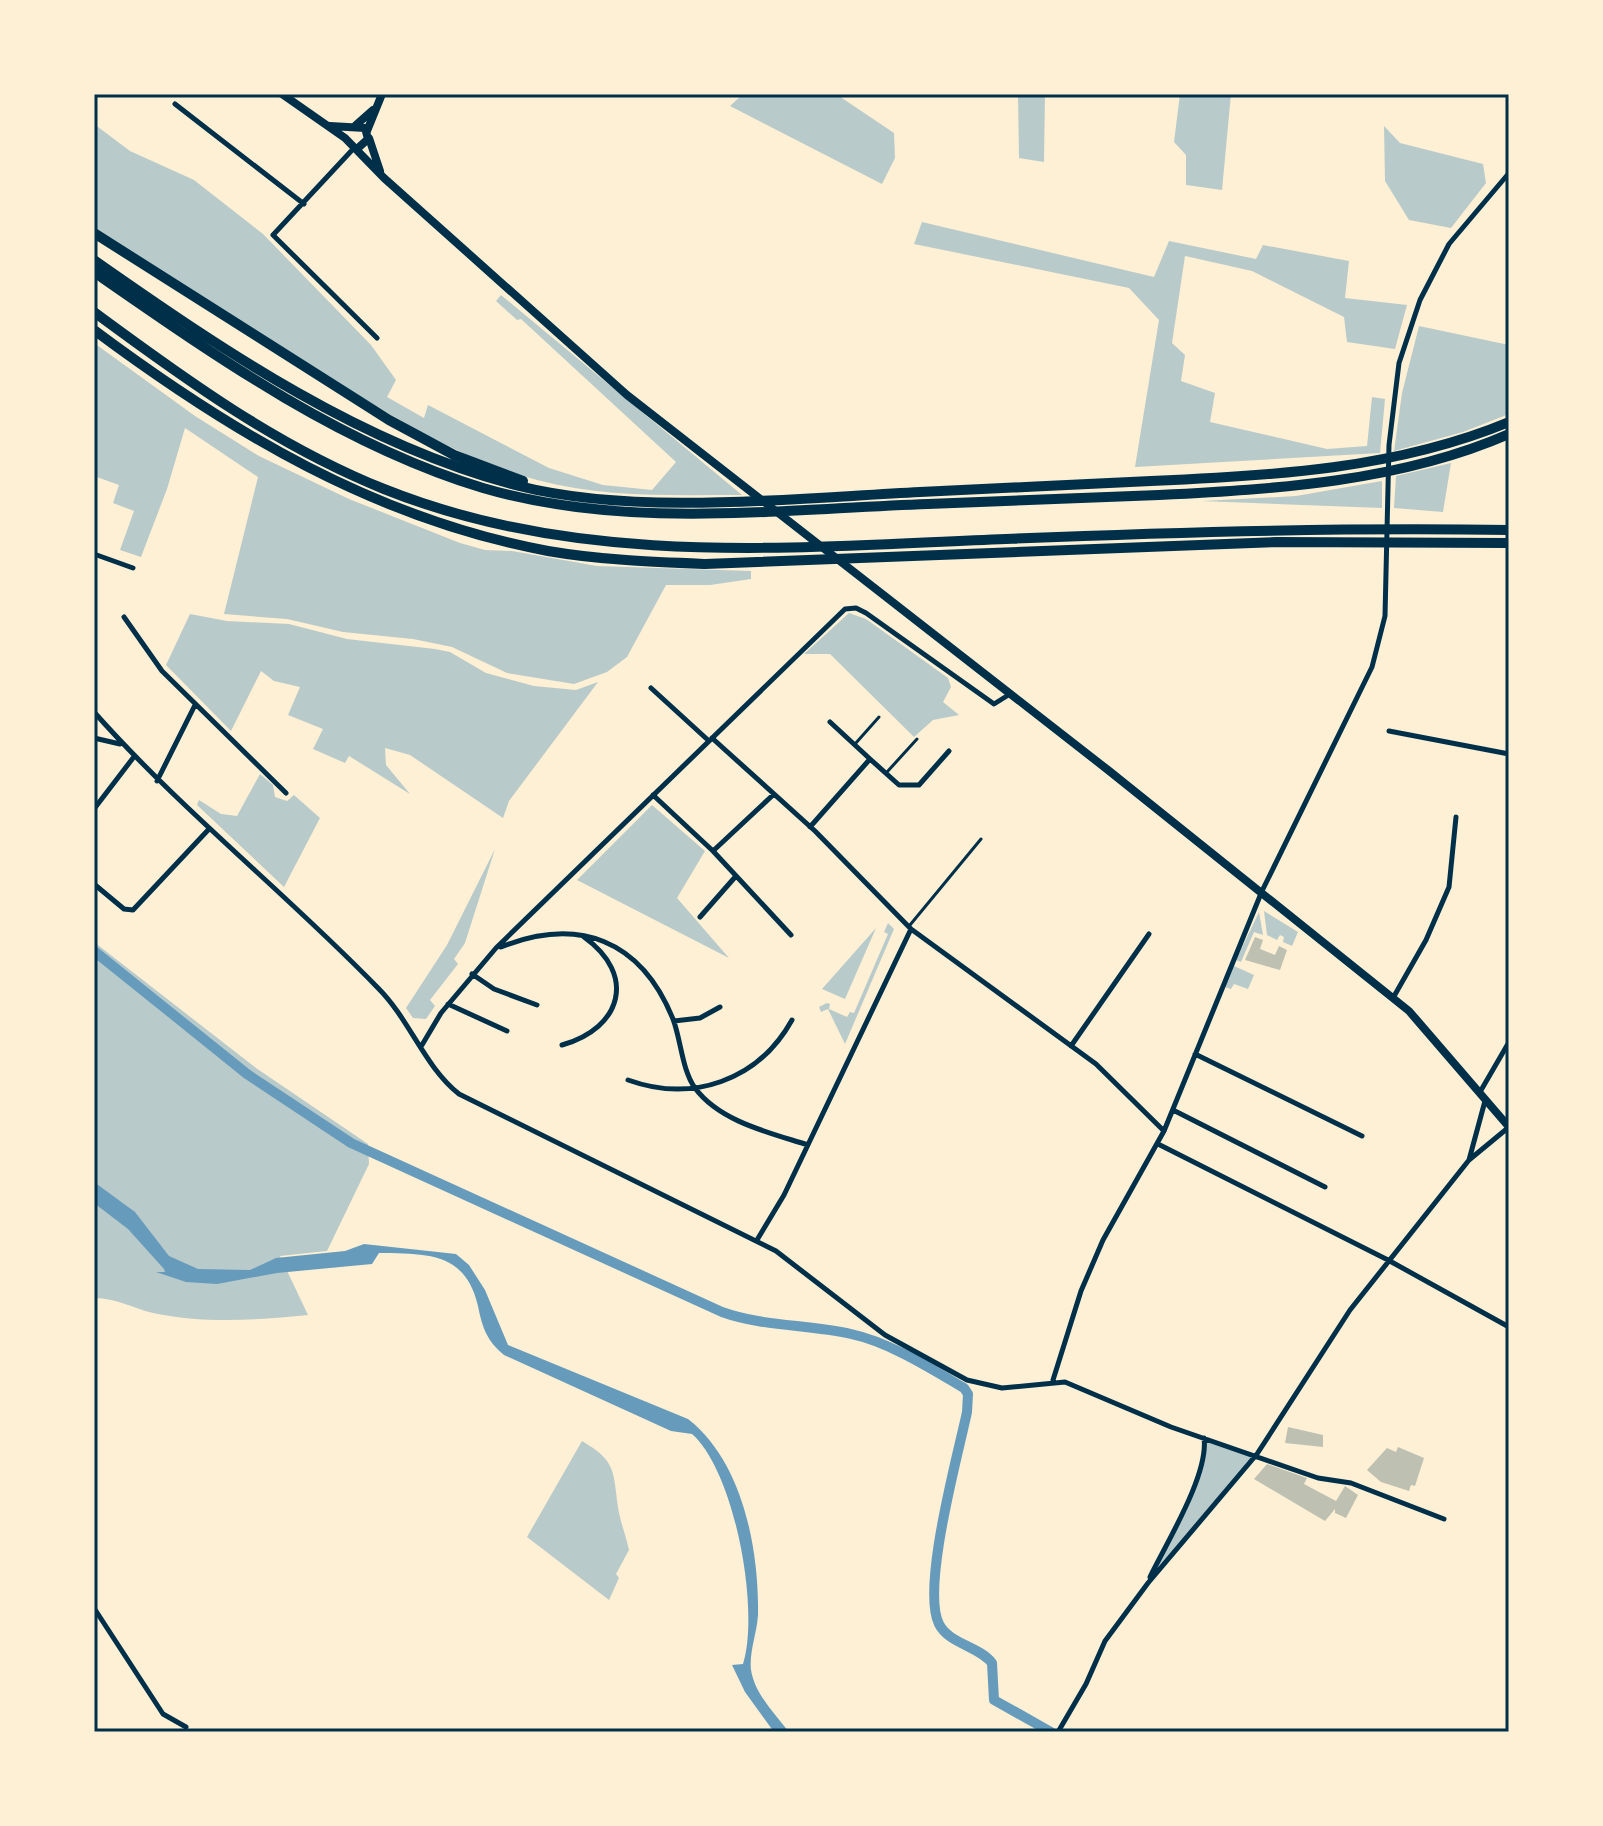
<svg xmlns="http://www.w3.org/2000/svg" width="1603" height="1826" viewBox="0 0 1603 1826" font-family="Poppins,sans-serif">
<rect width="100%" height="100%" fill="#fdf0d5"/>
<path fill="#b9caca" d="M743,94H836L894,133L895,158L882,184L730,106Z
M1018,94H1045L1044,162L1019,158Z
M1180,94H1231L1222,190L1186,185V155L1174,142Z
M94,124L130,151L194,180L263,234L371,345L396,380L387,397L424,418L428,405L549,468L603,485L652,490L676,462L521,319L517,320L496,301L501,295L742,495C673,495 604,498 537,480C452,457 379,408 305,362C235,317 165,273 95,229Z
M1384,126L1400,143L1483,164L1486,183L1451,228L1409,220L1385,181Z
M922,222L1154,277L1169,241L1256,259L1263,245L1349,261L1345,298L1407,305L1395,349L1347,342L1344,317L1252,271L1185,256L1172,343L1185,355L1181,381L1215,393L1210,422L1327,449L1367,446L1372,397L1385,399L1380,453L1135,467L1159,320L1129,288L914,244Z
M1419,326L1509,345V414L1463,432L1394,451L1402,393Z
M94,343L195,416L259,456L349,499L460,543L485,550L512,551L597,566L751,571V579L710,585H666L627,657L607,672L574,684L507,673L452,647L413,639L343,632L287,619L224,614L258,477L185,428L167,489L141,557L120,550L134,511L113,503L119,485L94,476V435L98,436L94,433Z
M1451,463L1443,512L1394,508L1396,476Z
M1382,481V508L1202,501L1296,496Z
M849,613L866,619L948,678L951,687L943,702L959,715L933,720L914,737L830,654H804Z
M190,614L227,621L289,624L347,639L435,649L450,652L486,673L534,686L576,690L598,682L509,801L503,818L410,755L385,748L386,765L410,794L349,756L345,763L313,749L323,729L288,715L300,687L274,681L261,671L231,731L166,665Z
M260,774L273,785L275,797L287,801L294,795L320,818L284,887L197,805L199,800L221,814L237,816Z
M652,805L705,851L677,898L729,958L577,880Z
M495,849L465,943L454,959L458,964L430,1000L435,1006L426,1019L413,1018L406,1008L447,945Z
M1264,911L1298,932L1292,946L1283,942L1284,937L1280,935L1277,940L1267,935Z
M1259,912L1263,935L1254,932L1241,962L1236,960Z
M888,923L894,929L845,1044L828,1009L821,1012L819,1007L827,1003L830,1004L829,1009L847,1017L850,1012L854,1013L888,934L884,932Z
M876,928L845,999L822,989Z
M94,942L256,1068L368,1144L369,1164L327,1251L280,1256L308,1315C258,1320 204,1324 153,1313C132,1308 117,1298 94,1298Z
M1234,966L1254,975L1248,989L1234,984L1231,989L1225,987Z
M1204,1438L1257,1454L1148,1583C1164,1547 1209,1475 1204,1438Z
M582,1441C616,1461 613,1470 618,1507C620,1521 626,1536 629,1550L616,1574L619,1578L609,1600L527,1537Z"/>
<path fill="#669bbc" d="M94,1182L135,1212L169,1256L198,1269L250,1270L276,1258L345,1251L364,1244L456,1254L469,1265L485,1290L508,1345L688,1419C743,1462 759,1549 758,1615C757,1633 749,1652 751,1670C755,1694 774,1713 789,1732H774L745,1692L732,1665L743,1664C760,1610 735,1472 692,1434L671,1431L504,1355C487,1341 482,1327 478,1306C465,1251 426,1254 379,1253L372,1264L277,1273L217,1284L186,1282L156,1272H165L164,1269L128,1229L94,1203Z"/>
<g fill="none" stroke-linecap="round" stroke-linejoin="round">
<path stroke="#669bbc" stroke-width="10" d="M94,951L247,1074L351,1143L722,1312C764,1327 808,1324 851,1334C889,1342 930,1368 964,1388L968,1394L967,1412C958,1455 921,1588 939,1624C949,1644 979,1646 992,1663L994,1700L1051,1732"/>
</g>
<path fill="#bec0b2" d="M1255,937L1263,940L1260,949L1275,955L1279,946L1287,950L1280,970L1245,960Z
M1288,1427L1323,1435V1447L1285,1443Z
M1398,1447L1424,1458L1415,1486L1411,1485L1409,1491L1381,1482L1367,1470L1387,1448L1396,1452Z
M1267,1464L1307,1478L1304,1484L1336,1501L1345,1486L1358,1495L1346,1518L1335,1513V1509L1325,1521L1254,1479Z"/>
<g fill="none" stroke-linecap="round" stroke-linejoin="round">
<path stroke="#003049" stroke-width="3" d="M855,744L879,717
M887,772L917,739
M910,925L981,839"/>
<path stroke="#003049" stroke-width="5" d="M175,104L304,204
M354,148L273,235L377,338
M94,554L133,568
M124,617L162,671L286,793
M651,688L709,741
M94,712C182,811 286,893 378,988C410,1020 424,1066 459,1094L776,1251L885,1335L967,1380L1002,1388L1065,1382L1171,1427L1318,1478L1351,1483L1444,1519
M1389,731L1509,754
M94,738L120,744
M712,738L815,831L911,929L1096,1064L1164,1131
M870,759L899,785H919L949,751
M157,781L195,705
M653,795L713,851L774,794
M94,809L133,758
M810,827L870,759L830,722
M713,851L791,935
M94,884L124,909L133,910L209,829
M700,917L736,876
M501,947C579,916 641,940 673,1019C681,1040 682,1070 695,1088C720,1122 771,1133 808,1145
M472,974L494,989L537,1005
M1393,998L1426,940L1449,887L1456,817
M448,1004L507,1031
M674,1021L700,1018L720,1007
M422,1045L441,1013L496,948L845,609L856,608L866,613L994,704L1010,694
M562,1045C622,1028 637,975 584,937
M1071,1046L1149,934
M1195,1054L1362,1136
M628,1080C692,1103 758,1081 792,1020
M1480,1092L1509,1042
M1173,1110L1325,1187
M1158,1144L1388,1260L1509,1327
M1469,1160L1485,1101
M757,1240L784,1195L911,929
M1053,1380L1081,1291L1103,1240L1164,1131L1262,891L1372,667L1385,616L1389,445L1399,363L1420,300L1449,244L1509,173
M1150,1577C1167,1542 1209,1474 1204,1438
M94,1608L163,1714L186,1727
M1058,1732L1086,1684L1105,1641L1148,1583L1257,1454L1350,1310L1469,1160L1509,1127"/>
<path stroke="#003049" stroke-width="8" d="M356,125L373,110
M367,131L382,94"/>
<path stroke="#003049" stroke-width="8" d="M282,94L345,138L384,178L627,395L1108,770L1409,1011L1509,1127
M330,126L365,128L368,139L357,149
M369,138L380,171"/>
<path stroke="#003049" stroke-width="10" d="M94,233L389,420L454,455L523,481
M94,260C224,351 363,446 519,486C638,516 797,498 920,492C997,488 1074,485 1151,481C1272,476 1396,469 1509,422
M94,272C215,356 341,445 483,488C626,530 781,509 928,504C1005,501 1082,498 1159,495C1277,489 1399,482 1509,434
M94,312C186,380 277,446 384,489C583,569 796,547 1006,539C1174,532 1341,527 1509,530
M94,330C232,433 376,519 548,551C600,560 653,562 705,564L1276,542L1509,543"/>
</g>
<rect width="1603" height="1826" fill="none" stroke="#fdf0d5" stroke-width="192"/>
<rect x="96" y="96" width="1411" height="1634" fill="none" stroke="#003049" stroke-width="3"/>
</svg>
